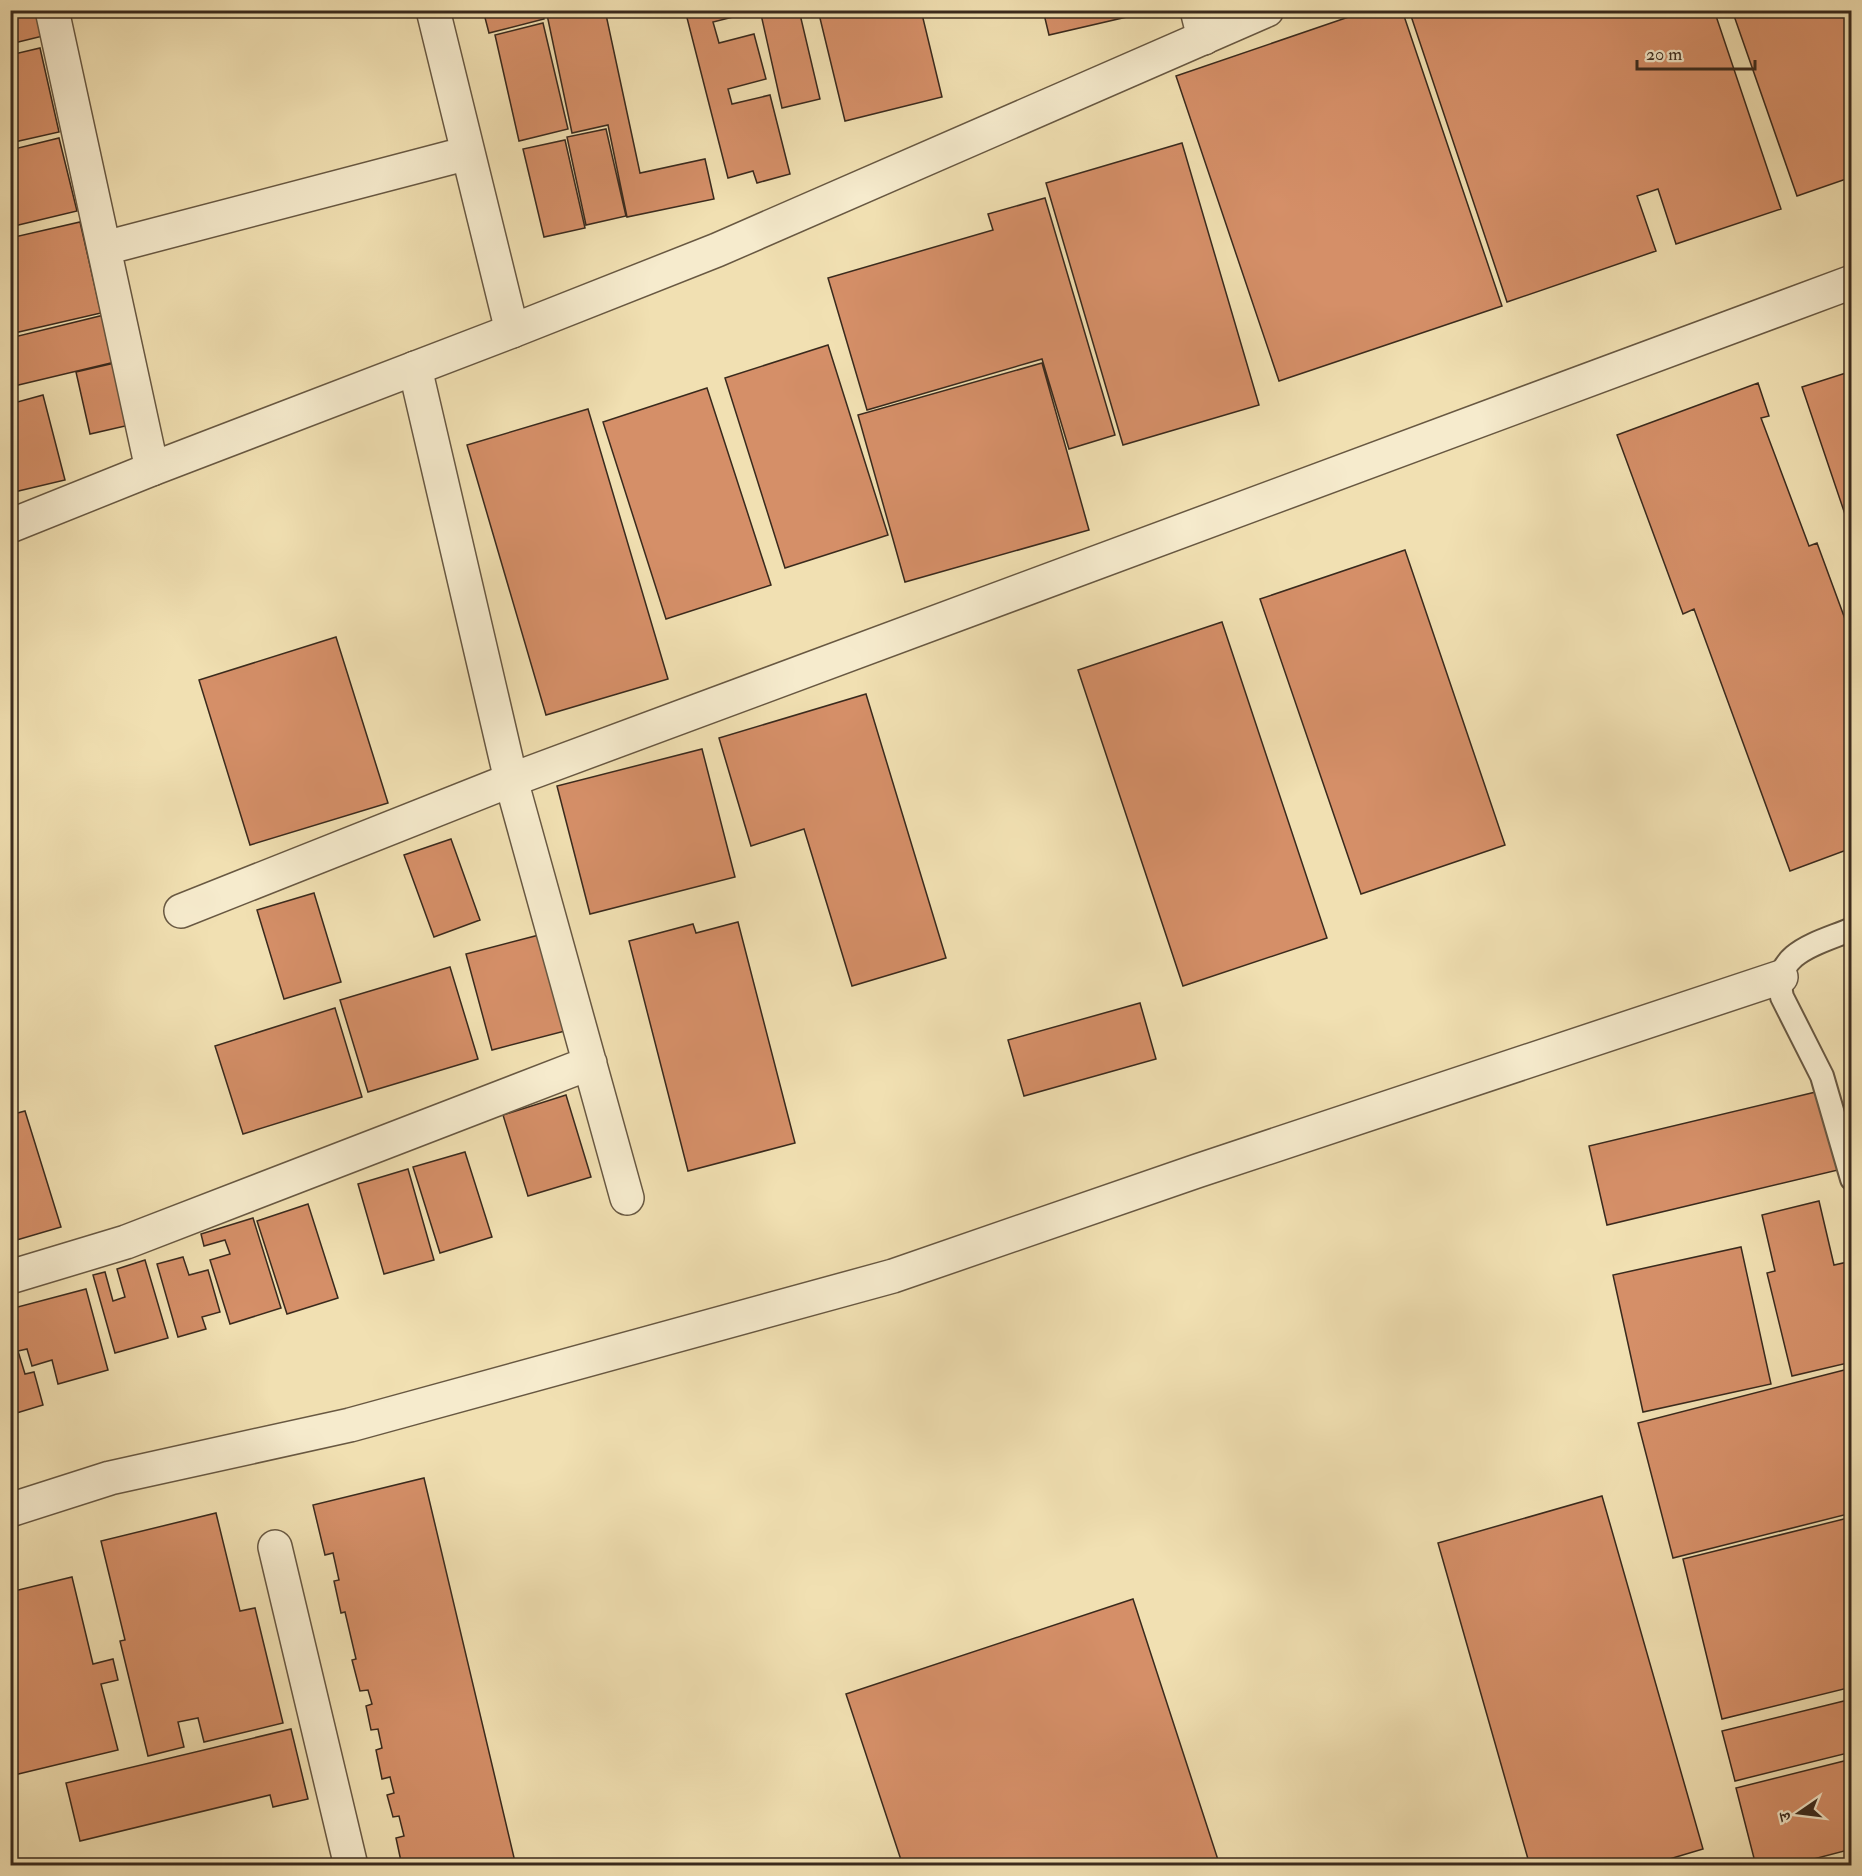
<svg xmlns="http://www.w3.org/2000/svg" width="1862" height="1876" viewBox="0 0 1862 1876" font-family="'IM FELL Double Pica','Noto Serif Devanagari',serif">
<rect width="100%" height="100%" fill="#f1e0b2"/>
<filter id="stains"><feTurbulence type="fractalNoise" baseFrequency=".00333" numOctaves="4"/><feColorMatrix values="0 0 0 0 .2 0 0 0 0 .09 0 0 0 0 .02 0 0 0 .5 -.17"/></filter>
<radialGradient id="worn" r=".72"><stop offset=".6" stop-color="#630" stop-opacity="0"/><stop offset="1" stop-color="#630" stop-opacity=".3"/></radialGradient>
<path fill="#d58f68" stroke="#3a2a1d" stroke-width="1.5" d="M10,10H41L47,35L10,44Z
M483,10H542L544,19L489,33Z
M546,10H605L640,173L705,159L714,199L627,217L608,125L572,133Z
M685,10H748L749,13L713,22L719,43L754,34L766,79L728,89L732,104L770,95L790,174L757,183L753,171L728,178Z
M760,10H799L820,99L782,108Z
M818,10H921L942,97L845,121Z
M1043,10H1157L1049,35Z
M1369,10H1402L1502,306L1279,381L1176,76Z
M1409,10H1714L1781,209L1676,244L1658,189L1637,196L1656,251L1507,302Z
M1732,10H1852V177L1797,196Z
M543,23L568,129L519,141L495,35Z
M40,48L59,132L10,143V55Z
M606,129L626,216L586,225L567,137Z
M59,138L77,211L10,227V150Z
M565,140L585,228L544,237L523,149Z
M1182,143L1259,405L1123,445L1046,183Z
M1045,198L1115,435L1069,449L1042,359L867,410L828,278L993,230L988,214Z
M80,222L101,313L10,334V238Z
M104,315L115,362L10,387V338Z
M828,345L888,535L785,568L725,378Z
M119,362L134,424L90,434L76,372Z
M1042,363L1089,530L905,582L858,415Z
M1852,371V535L1802,387Z
M1758,383L1769,416L1761,418L1809,546L1817,543L1852,638V848L1790,871L1694,609L1683,614L1617,435Z
M707,388L771,585L666,619L603,422Z
M43,395L65,480L10,493V404Z
M588,409L668,679L546,715L467,445Z
M1405,550L1505,845L1361,894L1260,599Z
M1222,622L1327,938L1183,986L1078,670Z
M336,637L388,803L250,845L199,680Z
M866,694L946,958L852,986L804,829L751,846L719,738Z
M702,749L735,877L590,914L557,786Z
M451,839L480,920L434,937L404,855Z
M314,893L341,982L284,999L257,910Z
M738,922L795,1143L688,1171L629,941L693,924L696,933Z
M539,935L565,1031L492,1050L466,954Z
M450,967L478,1059L368,1092L340,1000Z
M1140,1003L1156,1059L1024,1096L1008,1040Z
M335,1008L362,1097L243,1134L215,1046Z
M1820,1091L1838,1170L1607,1225L1589,1146Z
M566,1095L591,1177L528,1196L503,1115Z
M25,1111L61,1227L10,1242V1115Z
M465,1152L492,1237L440,1253L413,1167Z
M408,1169L434,1260L384,1274L358,1184Z
M1819,1201L1834,1265L1852,1261V1362L1792,1376L1767,1273L1775,1271L1762,1215Z
M308,1204L338,1298L287,1314L257,1221Z
M253,1218L281,1308L230,1324L210,1260L230,1254L225,1240L204,1246L201,1234Z
M1741,1247L1771,1384L1643,1412L1613,1275Z
M183,1257L189,1275L208,1270L220,1312L202,1317L206,1329L178,1337L157,1264Z
M145,1260L168,1338L115,1353L93,1275L105,1272L113,1301L125,1297L117,1269Z
M86,1289L108,1370L58,1384L52,1360L32,1366L27,1349L18,1351L25,1374L34,1372L43,1405L10,1415V1309Z
M1852,1368V1513L1673,1558L1638,1423Z
M424,1478L516,1866H402L396,1838L404,1836L399,1816L393,1817L387,1795L394,1793L390,1777L382,1779L376,1750L382,1748L378,1729L371,1730L366,1706L372,1704L368,1690L360,1691L352,1660L356,1659L345,1612L341,1613L334,1581L339,1580L333,1553L325,1555L313,1505Z
M1602,1496L1703,1849L1646,1866H1530L1438,1543Z
M216,1513L240,1611L255,1608L283,1723L204,1742L198,1718L178,1722L184,1747L148,1756L120,1641L125,1640L101,1541Z
M1852,1517V1687L1722,1719L1683,1559Z
M72,1577L93,1664L113,1659L118,1680L101,1684L118,1750L10,1776V1592Z
M1133,1599L1220,1866H903L846,1694Z
M1852,1699V1752L1735,1781L1722,1731Z
M291,1729L308,1799L273,1807L270,1795L80,1841L66,1783Z
M1852,1759V1849L1787,1866H1756L1736,1788Z"/>
<g fill="none" stroke-linecap="round" stroke-linejoin="round">
<defs>
<path id="service" d="M1852,929C1820,943 1771,952 1782,997L1822,1076L1852,1179"/>
<path id="minor" d="M52,10L152,469
M433,10L512,331
M1197,10L1204,38
M105,248L468,153
M415,368L511,780L627,1198
M181,911L511,780L1852,282
M10,1277L126,1242L590,1063
M10,1510L110,1478L350,1425L893,1276L1197,1171L1781,977
M275,1547L351,1866"/>
<path id="tertiary" d="M10,526L152,469L512,331L717,250L1267,10"/>
</defs>
<use href="#service" stroke="#685842" stroke-width="26"/>
<use href="#minor" stroke="#685842" stroke-width="36"/>
<use href="#tertiary" stroke="#685842" stroke-width="36"/>
<use href="#service" stroke="#f6ebcd" stroke-width="22"/>
<use href="#minor" stroke="#f6ebcd" stroke-width="33"/>
<use href="#tertiary" stroke="#f6ebcd" stroke-width="33"/>
</g>
<rect width="1862" height="1876" fill="none" stroke="#f1e0b2" stroke-width="36"/>
<rect x="12" y="12" width="1838" height="1852" fill="none" stroke="#3a2a1d" stroke-width="3"/>
<rect x="18" y="18" width="1826" height="1840" fill="none" stroke="#3a2a1d" stroke-width="1.5"/>
<g transform="translate(1799 1813) rotate(256)" stroke="#f6ebcd" stroke-width="4.5" paint-order="stroke">
<path d="M0-4.5L10 22L0 15L-10 22Z" fill="#3a2a1d"/>
<text y="-9" font-size="16" font-weight="bold" text-anchor="middle" fill="#3a2a1d">उ</text>
</g>
<path d="M1637 60v9h118v-9" fill="none" stroke="#3a2a1d" stroke-width="3"/>
<text x="1646" y="60" font-size="18" fill="#3a2a1d" stroke="#f6ebcd" stroke-width="4.5" paint-order="stroke">20 m</text>
<rect width="100%" height="100%" filter="url(#stains)"/>
<rect width="100%" height="100%" fill="url(#worn)"/>
</svg>
